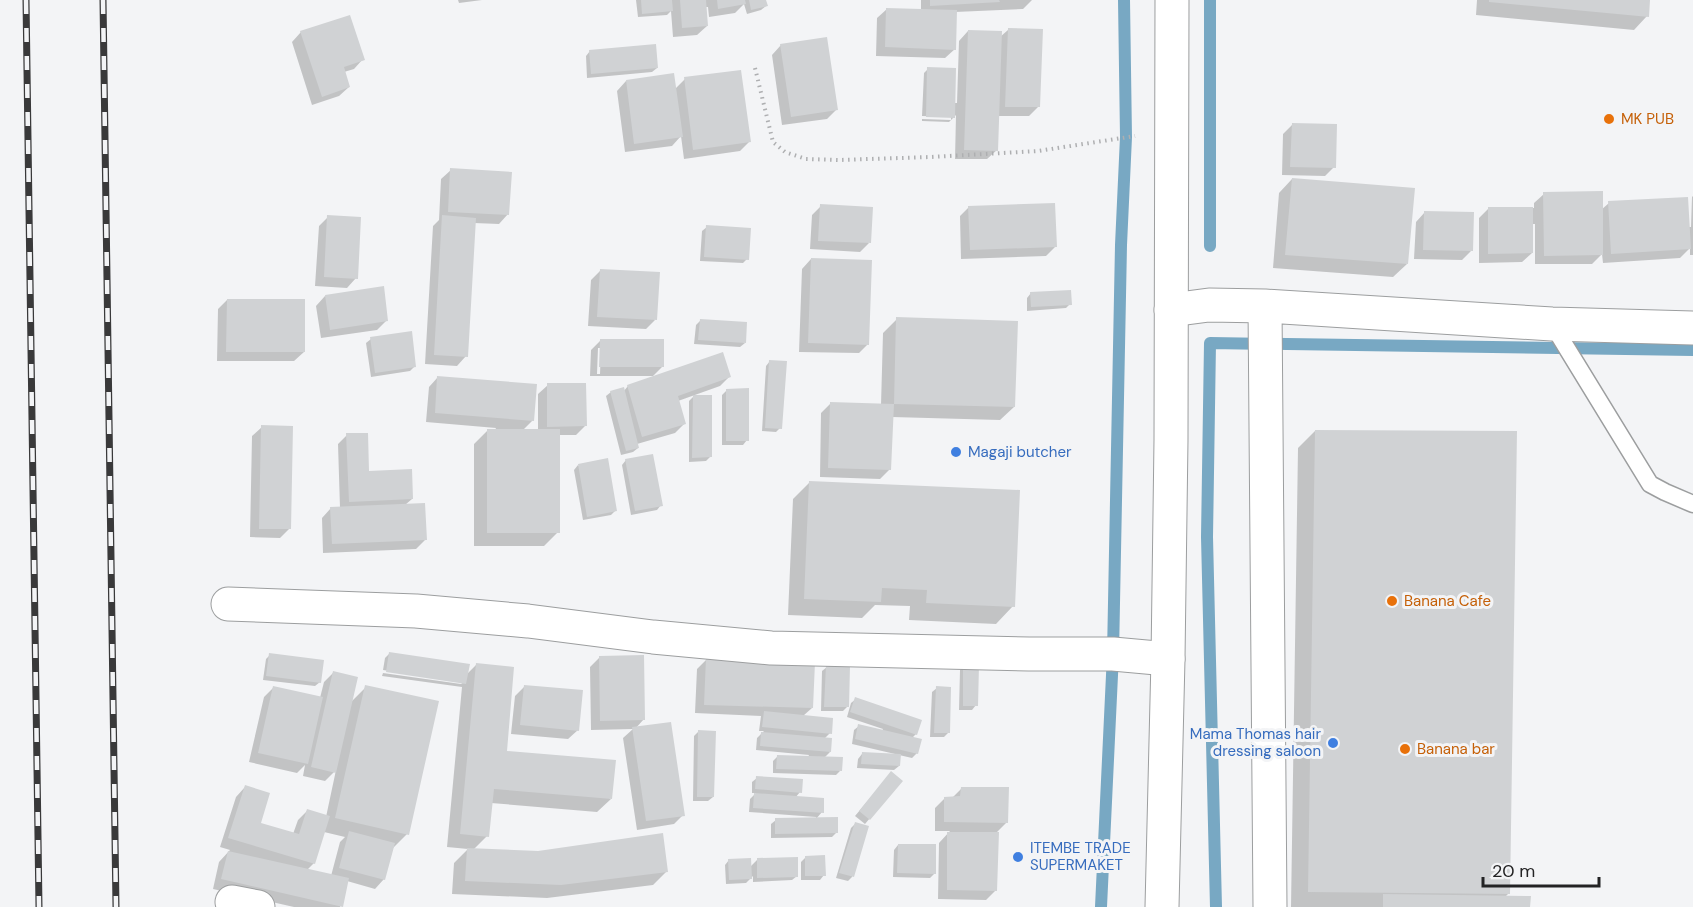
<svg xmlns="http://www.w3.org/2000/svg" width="1693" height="907" viewBox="0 0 1693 907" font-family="'DM Sans',sans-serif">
<rect width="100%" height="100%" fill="#f3f4f6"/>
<path fill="#0003" fill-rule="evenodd" d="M458,0H482L459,3Z
M636,0H765L766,6L761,10L747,14L744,4L735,13L709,17L708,7H705L707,26L697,35L673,37L671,11L667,15L638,17Z
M921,0H1032L1023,9L955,12V49L945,58L876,56L877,18L887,9L921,10Z
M1477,0H1649L1647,16L1634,30L1476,15Z
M1008,30L1038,107L1029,116H998L997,150L987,159H955L956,115L949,122L922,121V119L951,120V117L922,116L924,73L928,69L954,103H957L959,41L968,31L1000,37Z
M301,32L363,59L354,69L344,72L349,87L339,96L312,105L292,42Z
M781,45L836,110L827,119L782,125L772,55Z
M590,51L657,68L652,72L587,78L586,56Z
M685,79L749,142L740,151L684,159L681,136L672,146L625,152L617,91L626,81L675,89Z
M1292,125L1334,167L1325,176L1282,175L1283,134Z
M451,170L508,214L499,224L474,223L466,356L457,366L425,364L433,226L439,220L441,179Z
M1292,179L1407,264L1393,277L1273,268L1279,193Z
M1544,194L1601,210L1609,203L1688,227H1691L1692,197L1693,196V255H1690V248L1680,258L1603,263L1602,254L1592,264H1535V224H1532V253L1522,262L1479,263V218L1488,209L1534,208V203Z
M821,206L869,243L860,252L810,249L812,215Z
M969,207L1055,247L1046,256L961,259L960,216Z
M1425,212L1471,251L1462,260L1414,259L1416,222Z
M328,217L356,278L347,288L315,286L319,226Z
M707,227L747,259L743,263L700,261L702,231Z
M811,259L868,344L859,353L799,352L802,269Z
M600,271L655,320L646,329L588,326L591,280Z
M1031,293L1070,304L1066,308L1027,311V298Z
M325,296L387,320L377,330L321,338L316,306Z
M227,300L304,352L294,361H217L218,309Z
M897,319L1014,407L1000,420L892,417L890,469L880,479L820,477L821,413L831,403L881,405L883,333Z
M700,321L745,343L740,347L694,344L696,325Z
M371,339L415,366L410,371L371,377L366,343Z
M600,341L662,367L653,376H590L591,350ZM598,348H601L600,374H597Z
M770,361L780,428L776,432L762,431L766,366Z
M438,377L533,420L523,430H538V394L548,385L585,426L576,435H559L558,532L544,546H474V444L488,430H495L496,428L426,422L429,387Z
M729,377L720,386L678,401L685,423L675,433L637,444L638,448L633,452L621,455L606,396L611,392H623L628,386Z
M727,390L747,440L743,445H722V395Z
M693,397L710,457L706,461L689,462V401Z
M262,427L290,528L280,538L250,537L252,436Z
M1315,431L1509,893L1505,897L1529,907H1291L1298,448Z
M347,435L368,472L412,499L405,505L425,540L416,549L323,553L322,518L331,508H340L338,444Z
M626,460L661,505L657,510L631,515L622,465Z
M578,465L615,511L611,515L583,520L574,470Z
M810,482L1013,606L996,624L909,620L910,606L875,605L862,618L788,615L793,499Z
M389,654L466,675L476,665L505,752L611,799L597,812L491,803L487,836L473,850L666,872L653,885L547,898L452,894L454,863L468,849L447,847L462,687L382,676L383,673L461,684L464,682L383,670L385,658Z
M270,655L320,682L315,686L263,680L266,659Z
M599,658L644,719L635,729L683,815L674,824L637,830L623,738L633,729L591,730L590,667Z
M706,660L812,708L803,716L830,733L824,739L830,752L824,758L840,771L836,775L773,773V761L777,757H808L809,755L756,750L757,738L764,731H759L761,716L695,713L697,669Z
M964,666L976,705L972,710H959L960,670Z
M827,667L847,707L843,711H821L822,671Z
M333,673L351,702L366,687L407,834L393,848L384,879L375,889L347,881L340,907H294L213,889L219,862L230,850L220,847L236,797L245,787L259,824L293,834L298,820L307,811L326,817L336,770L325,781L303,776L305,765L297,773L249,762L264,697L273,688L320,698L324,682ZM324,832L345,837L340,842L331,876L307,870L314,863Z
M524,687L578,730L568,739L511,734L515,696Z
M937,688L948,733L944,737H930L932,692Z
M856,699L916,734L912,738L917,753L912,758L899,755V766L894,770L857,768L858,759L862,754L894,755L895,754L852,744L854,730L859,726L882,731L883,729L847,717L851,703Z
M698,732L713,797L708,801H693L694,736Z
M757,778L800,792L795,798L822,812L816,819V817L749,812L750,799L756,793H752V782Z
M887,778L901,781L865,824L855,816Z
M961,789L1007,822L997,832L996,890L986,900L938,899L939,843L950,831H935V808L945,798H952Z
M776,820L836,833L832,837L771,838V824Z
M855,824L867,827L852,877L848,881L836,878L851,828Z
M898,845L935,873L930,878L893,877L894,850Z
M805,858L824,875L820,880H801V862Z
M729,860L750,867L757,860L797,876L792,880L753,882V876L746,883L726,884L725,865Z"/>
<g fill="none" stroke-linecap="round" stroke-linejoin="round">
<path stroke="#78a8c3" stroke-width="12" d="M1210,246V0
M1101,907L1113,654L1121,245L1126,137L1124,0
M1216,907L1207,537L1210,343L1693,350"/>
</g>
<path fill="#d0d2d4" d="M641,0H672L673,11L642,14Z
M680,0H706L708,26L682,28Z
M717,0H745L746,4L718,9Z
M749,0H766L768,6L751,10Z
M930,0H999L1000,2L930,6Z
M1489,0H1650L1649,17L1489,2Z
M886,8L957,10L956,50L885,47Z
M350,15L365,60L344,67L350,87L322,97L300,31Z
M1008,28L1043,29L1040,107H1005Z
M968,30L1002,31L998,151L964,150Z
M827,37L838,110L791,117L780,44Z
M656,44L658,68L591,74L589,50Z
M927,67L956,68L955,118L926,117Z
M741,70L751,142L693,150L684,77Z
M674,73L683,137L634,144L626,80Z
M1292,123L1337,124L1336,168L1290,167Z
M450,168L512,172L509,215L448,212Z
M1292,178L1415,188L1408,264L1285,255Z
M1603,191V255L1544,256L1543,192Z
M1688,197L1691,249L1611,254L1608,201Z
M1055,203L1057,247L970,250L968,206Z
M820,204L873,207L871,243L818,241Z
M1488,207H1533V253L1488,254Z
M1424,211L1474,212L1473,251L1423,250Z
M327,215L361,217L358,279L324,277Z
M442,215L476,218L468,357L434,355Z
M706,225L751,228L749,260L704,257Z
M811,258L872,260L869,345L808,343Z
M600,269L660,272L657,320L597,317Z
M384,286L388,321L330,330L325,295Z
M1071,290L1072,305L1031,307L1030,292Z
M227,299H305V352H226Z
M896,317L1018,321L1015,407L894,404Z
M700,319L747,322L746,343L698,340Z
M412,331L416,367L375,373L370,337Z
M600,339H664V367H599Z
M723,352L731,377L678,396L686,424L642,437L627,385Z
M769,360L787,361L782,429L765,428Z
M437,376L537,384L534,421L435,413Z
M547,383H586L587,426L547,427Z
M624,387L639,448L626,451L610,391Z
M749,388V441H726V389Z
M693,395H712V457L692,458Z
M830,402L894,404L891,470L828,468Z
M261,425L293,426L291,529H259Z
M487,429H560V533H487Z
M1315,430L1517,431L1510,894L1308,892Z
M346,433H368L369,471L412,469L413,499L349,502Z
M653,454L663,506L635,511L625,459Z
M608,458L617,511L587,517L578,464Z
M809,481L1020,490L1015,607L926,603L927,590L882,588L881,602L804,599Z
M425,503L427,540L332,544L330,507Z
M389,652L470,664L466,684L386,672Z
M269,653L324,660L321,683L266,676Z
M644,655L645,720L600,721L599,656Z
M706,658L815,662L813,708L704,705Z
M476,663L514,667L507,751L616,760L612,799L494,789L489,837L460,834Z
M963,664L979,665L978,706H963Z
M826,665L850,666L849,707H824Z
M333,671L358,677L336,773L311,767Z
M365,685L439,701L409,835L335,818Z
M524,685L583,690L579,731L520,725Z
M273,686L323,697L308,764L258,753Z
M936,686L951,687L950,733H934Z
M855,697L922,720L917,735L850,712Z
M764,711L833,718L832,734L762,727Z
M671,722L685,816L646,821L632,727Z
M858,724L922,739L918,754L855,739Z
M698,730L716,731L714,797H697Z
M761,732L832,738L831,752L760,746Z
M862,752L901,754L900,766L861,764Z
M777,755L843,757L842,771L776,769Z
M891,771L903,781L870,820L859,811Z
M756,776L803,779L802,793L755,789Z
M245,785L270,793L261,823L299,834L307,809L330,816L315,864L228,838Z
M961,787H1009L1008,823L944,822V797L960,796Z
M754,793L824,798V813L753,808Z
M838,817V833L775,834V818Z
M855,822L869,826L854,877L839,873Z
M349,831L395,843L385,880L339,868Z
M947,832H999L997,891L947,890Z
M663,833L668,872L561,885L465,881L467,848L538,851Z
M898,844H936V874L897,873Z
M228,851L349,878L343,907L221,879Z
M825,855L826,876H805V856Z
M798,857V877L757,878V858Z
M751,858L752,879L729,880L728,859Z
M1383,894L1531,896L1530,907H1383Z"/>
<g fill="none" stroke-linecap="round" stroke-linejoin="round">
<defs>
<path id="service" d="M1552,324L1650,484L1665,492L1693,504"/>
<path id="minor" d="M1265,306L1270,907
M1171,310L1209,305L1265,306L1552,324L1693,328
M228,604L416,611L528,621L653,637L771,648L1029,654H1113L1168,659
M232,902L258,907"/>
<path id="primary" d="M1162,907L1168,659L1171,440L1172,0"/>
</defs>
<use href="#service" stroke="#9c9e9f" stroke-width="19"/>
<use href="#minor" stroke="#9c9e9f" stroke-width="35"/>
<use href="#primary" stroke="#9c9e9f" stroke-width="35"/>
<path stroke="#aeafb1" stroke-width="4" stroke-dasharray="1.5 4.5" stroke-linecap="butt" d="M755,68L773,142L785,152L806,159L839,160L931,157L1038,151L1135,136"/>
<use href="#service" stroke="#fff" stroke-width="16"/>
<use href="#minor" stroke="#fff" stroke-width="33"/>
<use href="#primary" stroke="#fff" stroke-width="33"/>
<defs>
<path id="rail" d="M26,0L39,907
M103,0L116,907"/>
</defs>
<use href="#rail" stroke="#39393a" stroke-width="7"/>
<use href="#rail" stroke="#f3f4f6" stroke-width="4.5" stroke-dasharray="14" stroke-linecap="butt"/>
</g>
<g fill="#e8710a" stroke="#f3f4f6" stroke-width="2">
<circle cx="1609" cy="119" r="6"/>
<circle cx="1392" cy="601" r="6"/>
<circle cx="1405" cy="749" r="6"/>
</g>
<g fill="#3f7fe0" stroke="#f3f4f6" stroke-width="2">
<circle cx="956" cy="452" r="6"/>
<circle cx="1333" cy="743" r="6"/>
<circle cx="1018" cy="857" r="6"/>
</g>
<g text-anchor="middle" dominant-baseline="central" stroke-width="6" stroke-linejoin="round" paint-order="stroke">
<g font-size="15" fill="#c56008" stroke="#f3f4f6" text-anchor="start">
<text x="1621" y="119">MK PUB</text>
<text x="1404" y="601">Banana Cafe</text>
<text x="1417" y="749">Banana bar</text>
</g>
<g font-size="15" fill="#366cbe" stroke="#f3f4f6" text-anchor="start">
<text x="968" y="452">Magaji butcher</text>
<text x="1321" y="734" text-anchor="end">Mama Thomas hair<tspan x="1321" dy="17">dressing saloon</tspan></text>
<text x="1030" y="848">ITEMBE TRADE<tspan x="1030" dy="17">SUPERMAKET</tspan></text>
</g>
</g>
<path d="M1483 877v9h116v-9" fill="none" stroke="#232324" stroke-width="3"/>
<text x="1492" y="877" font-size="18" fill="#232324" stroke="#f3f4f6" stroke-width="4.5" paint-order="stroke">20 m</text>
</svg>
